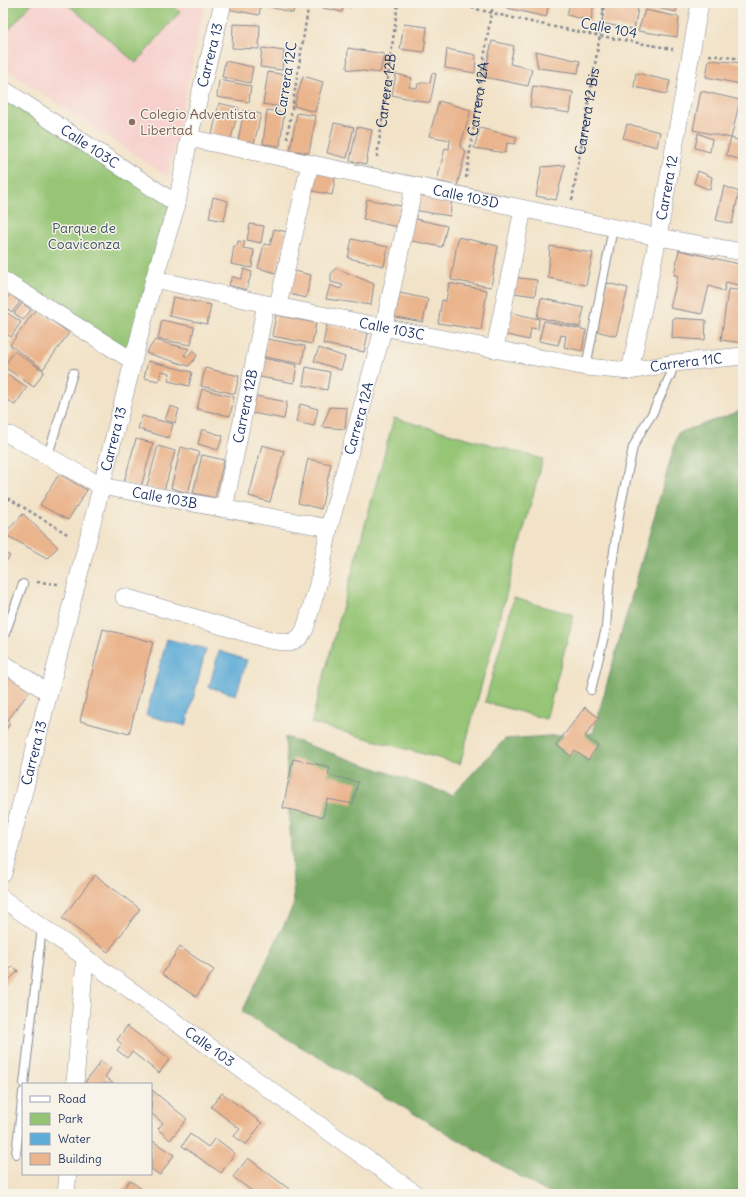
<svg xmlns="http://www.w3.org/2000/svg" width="746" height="1197" viewBox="0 0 746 1197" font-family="Delius,sans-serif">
<rect width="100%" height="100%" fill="#f7f3e8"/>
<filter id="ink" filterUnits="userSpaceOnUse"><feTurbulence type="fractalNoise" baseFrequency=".025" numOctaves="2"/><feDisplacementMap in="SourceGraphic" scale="8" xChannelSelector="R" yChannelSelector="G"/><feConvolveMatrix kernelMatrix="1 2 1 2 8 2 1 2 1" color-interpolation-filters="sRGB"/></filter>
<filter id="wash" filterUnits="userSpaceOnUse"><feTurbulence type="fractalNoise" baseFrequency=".012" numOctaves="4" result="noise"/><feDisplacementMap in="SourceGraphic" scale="16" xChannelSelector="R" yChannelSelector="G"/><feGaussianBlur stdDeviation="0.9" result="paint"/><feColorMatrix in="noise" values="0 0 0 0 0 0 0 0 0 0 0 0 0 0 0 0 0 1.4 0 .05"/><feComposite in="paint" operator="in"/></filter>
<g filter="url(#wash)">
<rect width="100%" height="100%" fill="#f2e3c8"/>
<path fill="#f7d0cc" d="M3,3H205L168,177L3,67Z"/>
<path fill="#95c574" stroke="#587a69" d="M3,3H32L3,37Z
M66,3H169L180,12L136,63Z
M3,89L177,204L133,361L3,277Z
M394,418L543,459L460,764L311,723Z
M514,598L574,615L546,719L485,702Z"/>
<path fill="#78aa66" stroke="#4a6c62" d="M743,410V1194H550L242,1012L294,904L285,737L452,795L505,739L593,733L678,433Z"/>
<path fill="#5eacd7" stroke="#3c6e9a" d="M167,639L206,649L186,726L146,715Z
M219,651L247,660L236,695L209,687Z"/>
<g id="blocks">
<path fill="#eab48c" d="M228,3H261L259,15L227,9Z
M266,3H295L293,13L266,6Z
M314,3H353L352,7L344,6L342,12L313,6Z
M507,3H549L546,17L507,8Z
M570,3H594L591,21L567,15Z
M604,3H639L634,30L602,23Z
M647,3H678L676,12L646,6Z
M645,10L679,17L677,37L638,31Z
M233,24L260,25L259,49L232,48Z
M404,24L427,27L424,52L400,49Z
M492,41L514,46L510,64L532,69L528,86L484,77Z
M262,48L284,51L282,70L260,67Z
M348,48L384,54L380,73L347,69Z
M447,49L476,55L475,73L445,68Z
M535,51L580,61L578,73L538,68Z
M709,60L743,63V72L740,84L706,77Z
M225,61L253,67L250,83L222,77Z
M268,72L286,75L281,107L263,104Z
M432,73L436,74L430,103L392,95L396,74L412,78L409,87L417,88L418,84L425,82L430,83Z
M636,73L670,81L667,94L634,87Z
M303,76L323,82L315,112L294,106Z
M219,80L251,86L249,102L217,97Z
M533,86L573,92L570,113L530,107Z
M701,91L740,100L731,138L743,142V161L726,155L731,138L693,130Z
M439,101L471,110L460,147L466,151L457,186L437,181L445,148L449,149L450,140L429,136Z
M219,103L239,108L231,139L212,135Z
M244,110L261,114L254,144L238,140Z
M267,110L284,113L280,146L263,144Z
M297,113L316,116L309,153L290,150Z
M334,123L354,127L347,158L327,153Z
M627,124L660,132L657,147L623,138Z
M357,127L372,130L366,164L350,161Z
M480,128L517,137L515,144L507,143L505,153L474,148Z
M698,133L712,139L710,152L695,148Z
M565,165L556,200L536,196L542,167Z
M312,169L336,174L332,195L308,190Z
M698,171L712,177L710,190L694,183Z
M724,186L739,192L732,224L716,220Z
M416,191L452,197L450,216L413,210Z
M213,197L228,201L224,221L209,218Z
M367,199L401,206L397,227L363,219Z
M411,218L447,226L442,247L407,240Z
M250,224L264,226L261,243L247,240Z
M274,229L287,232L276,273L258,268L264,244L270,245Z
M458,237L498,246L491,287L451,280Z
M352,239L388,247L384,266L348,258Z
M238,241L245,242L243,248L254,250L252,268L231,264L234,246H237Z
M550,246L593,253L586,285L548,278Z
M679,250L743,265V286L726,282L724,291L709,286L702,314L670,308L678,276L674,275Z
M336,268L374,284L371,305L326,299L330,285L340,289L343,285L331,282V274Z
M244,269L252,272L246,290L229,285L232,277L241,279Z
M291,270L311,275L306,298L285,293Z
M502,276L537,280L535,296L500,291Z
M449,283L487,290L481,330L438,323L442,300L446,301Z
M607,283L628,288L616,336L596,331Z
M728,289L743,291V343L721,340Z
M395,292L428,299L423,322L390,316Z
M10,294L20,302L12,312L3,306V303Z
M173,297L211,305L207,324L169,316Z
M541,298L584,308L580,327L537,317Z
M22,303L31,310L23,320L14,313Z
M36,309L69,333L43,369L10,345Z
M495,309L539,319L538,329L531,328L529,340L490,331Z
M3,310L21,322L11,337L3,332Z
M276,315L316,323L312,344L272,336Z
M673,318L706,320L705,340L672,338Z
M162,320L194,327L191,345L158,339Z
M544,321L586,330L582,351L564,347L566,336L561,335L558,345L539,341Z
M327,324L368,333L364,352L323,344Z
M267,339L305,346L302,364L264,357Z
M155,340L189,349L184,355L187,357L193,350L197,356L189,366L146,353Z
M319,348L345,357L341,370L314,361Z
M14,351L44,371L34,387L4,367Z
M257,357L297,365L294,383L254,376Z
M148,361L192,372L189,386L168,381L170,373L161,371L159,381L144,378Z
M306,367L330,372L327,390L303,385Z
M205,368L239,376L235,394L201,386Z
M3,371L27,387L15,405L3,397Z
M202,389L234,397L230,416L197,409Z
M256,396L287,402L284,419L252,413Z
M300,404L318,409L314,426L296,422Z
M170,406L179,409L175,423L165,420Z
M330,407L347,408L345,429L322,427Z
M142,416L173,424L169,438L138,429Z
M202,429L223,436L218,450L198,444Z
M136,439L153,443L141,487L124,482Z
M262,445L284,451L270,502L249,496Z
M158,446L175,451L164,491L147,486Z
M181,447L199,452L188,493L171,488Z
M202,455L224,460L215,498L193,493Z
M308,459L331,464L321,509L298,503Z
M59,474L87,490L68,520L40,505Z
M23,514L58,547L47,558L4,534Z
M3,551L10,556L3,566Z
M103,629L153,642L129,734L80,721Z
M3,670L33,687L7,721L10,723L3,734Z
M585,707L599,718L585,736L598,746L588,760L575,751L571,756L556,745Z
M293,759L330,767L328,775L358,782L353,804L327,799L323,817L283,808Z
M95,875L140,909L108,952L62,918Z
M180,947L214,970L196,997L162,974Z
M3,965L9,970L13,966L18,971L3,986Z
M127,1026L170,1059L159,1073L132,1052L127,1058L117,1050L122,1044L117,1040Z
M101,1061L111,1068L105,1077L114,1084H88L85,1082Z
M152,1090L187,1119L170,1140L158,1129L163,1123L151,1113Z
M222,1093L262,1123L246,1145L234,1136L240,1129L211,1107Z
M190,1134L208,1147L215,1138L235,1153L221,1173L182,1146Z
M151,1140L174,1155L160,1175L151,1169Z
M248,1158L289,1189L285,1194H256L233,1177Z
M130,1180L148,1194H119Z"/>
</g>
</g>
<g filter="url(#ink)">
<use href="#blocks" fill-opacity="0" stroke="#868993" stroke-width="1"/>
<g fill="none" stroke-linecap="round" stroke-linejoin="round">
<defs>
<path id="service" d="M586,367L613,228
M48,455L73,373
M3,639L23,584
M591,690L606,628L609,586L620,509L633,447L643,428L652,414L671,374L674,363
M24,1084L42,927
M16,1154L23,1092"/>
<g id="minor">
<path id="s4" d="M3,89L177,204"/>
<path id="s5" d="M189,138L658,237L743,252"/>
<path id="s6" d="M154,279L266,304L586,367L630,371L674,363L743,356"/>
<path d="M3,280L133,361"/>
<path d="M278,305L310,164"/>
<path d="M495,348L523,209"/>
<path id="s7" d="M630,371L658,237L700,3"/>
<path id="s8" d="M10,435L101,486L329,528"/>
<path id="s9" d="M224,509L266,304"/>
<path id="s10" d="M124,597L270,640L290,643L300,637L305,629L319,581L329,528L384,326L414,186"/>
<path d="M3,663L49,693"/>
<path id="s11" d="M3,874L154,279L177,204L189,138L223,3"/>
<path id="s12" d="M3,899L416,1194"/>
<path d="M75,1084L85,958"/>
<path d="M66,1194L68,1174"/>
</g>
</defs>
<use href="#service" stroke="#868993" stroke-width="10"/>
<use href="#minor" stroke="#868993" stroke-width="18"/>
<g stroke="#868993" stroke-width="2.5" stroke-dasharray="3 3" stroke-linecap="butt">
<path d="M454,3C526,23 599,36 673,49"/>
<path d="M709,55L743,59"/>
<path d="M287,139L309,3"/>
<path id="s1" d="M377,157L398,3"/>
<path id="s2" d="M466,178L491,13L495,3"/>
<path id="s3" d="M572,200L602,23L604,3"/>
<path d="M3,495L69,535"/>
<path d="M37,582L58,584"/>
</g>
<use href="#service" stroke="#fff" stroke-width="8"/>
<use href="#minor" stroke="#fff" stroke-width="17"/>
</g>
</g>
<circle fill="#8d6e63" stroke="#f7f3e8" stroke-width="1.5" cx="132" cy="122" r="4"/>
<g text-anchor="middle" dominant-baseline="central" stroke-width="3" stroke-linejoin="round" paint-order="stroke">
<g font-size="14" fill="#1b2f5e" stroke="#f7f3e8">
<text transform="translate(609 28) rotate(11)">Calle 104</text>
<text stroke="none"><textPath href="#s11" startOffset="845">Carrera 13</textPath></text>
<text transform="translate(286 79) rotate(-81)">Carrera 12C</text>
<text stroke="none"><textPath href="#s1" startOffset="67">Carrera 12B</textPath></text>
<text stroke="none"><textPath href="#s2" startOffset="80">Carrera 12A</textPath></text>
<text stroke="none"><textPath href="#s3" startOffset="90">Carrera 12 Bis</textPath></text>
<text stroke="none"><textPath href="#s4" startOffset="104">Calle 103C</textPath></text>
<text stroke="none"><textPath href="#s7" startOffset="187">Carrera 12</textPath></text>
<text stroke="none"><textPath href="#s5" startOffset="283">Calle 103D</textPath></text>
<text stroke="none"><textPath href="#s6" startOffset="243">Calle 103C</textPath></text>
<text stroke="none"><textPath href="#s6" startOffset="542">Carrera 11C</textPath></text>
<text stroke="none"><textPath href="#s9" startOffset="105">Carrera 12B</textPath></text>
<text stroke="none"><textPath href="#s10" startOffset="411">Carrera 12A</textPath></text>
<text stroke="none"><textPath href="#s11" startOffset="449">Carrera 13</textPath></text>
<text stroke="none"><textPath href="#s8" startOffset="169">Calle 103B</textPath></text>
<text stroke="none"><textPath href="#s11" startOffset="125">Carrera 13</textPath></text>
<text stroke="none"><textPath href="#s12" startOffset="254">Calle 103</textPath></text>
</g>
<g font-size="14" fill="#785e54" stroke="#f7f3e8" text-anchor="start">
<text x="140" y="114">Colegio Adventista<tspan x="140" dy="16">Libertad</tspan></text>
</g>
<g font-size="14" fill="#3a5464" stroke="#f7f3e8">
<text x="84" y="228">Parque de<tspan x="84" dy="16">Coaviconza</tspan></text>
</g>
</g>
<rect width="746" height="1197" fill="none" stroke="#f7f3e8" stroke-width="16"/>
<rect x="22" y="1083" width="130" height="92" fill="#f7f3e8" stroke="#9fa5b1"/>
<rect x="30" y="1096" width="20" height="6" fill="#ffffff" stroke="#9fa5b1"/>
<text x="58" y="1103" font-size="12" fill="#1b2f5e">Road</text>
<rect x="30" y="1113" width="20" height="12" fill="#95c574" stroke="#9fa5b1"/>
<text x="58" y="1123" font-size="12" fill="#1b2f5e">Park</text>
<rect x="30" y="1133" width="20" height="12" fill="#5eacd7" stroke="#9fa5b1"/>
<text x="58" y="1143" font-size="12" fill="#1b2f5e">Water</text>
<rect x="30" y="1153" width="20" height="12" fill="#eab48c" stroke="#9fa5b1"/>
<text x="58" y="1163" font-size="12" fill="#1b2f5e">Building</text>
</svg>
